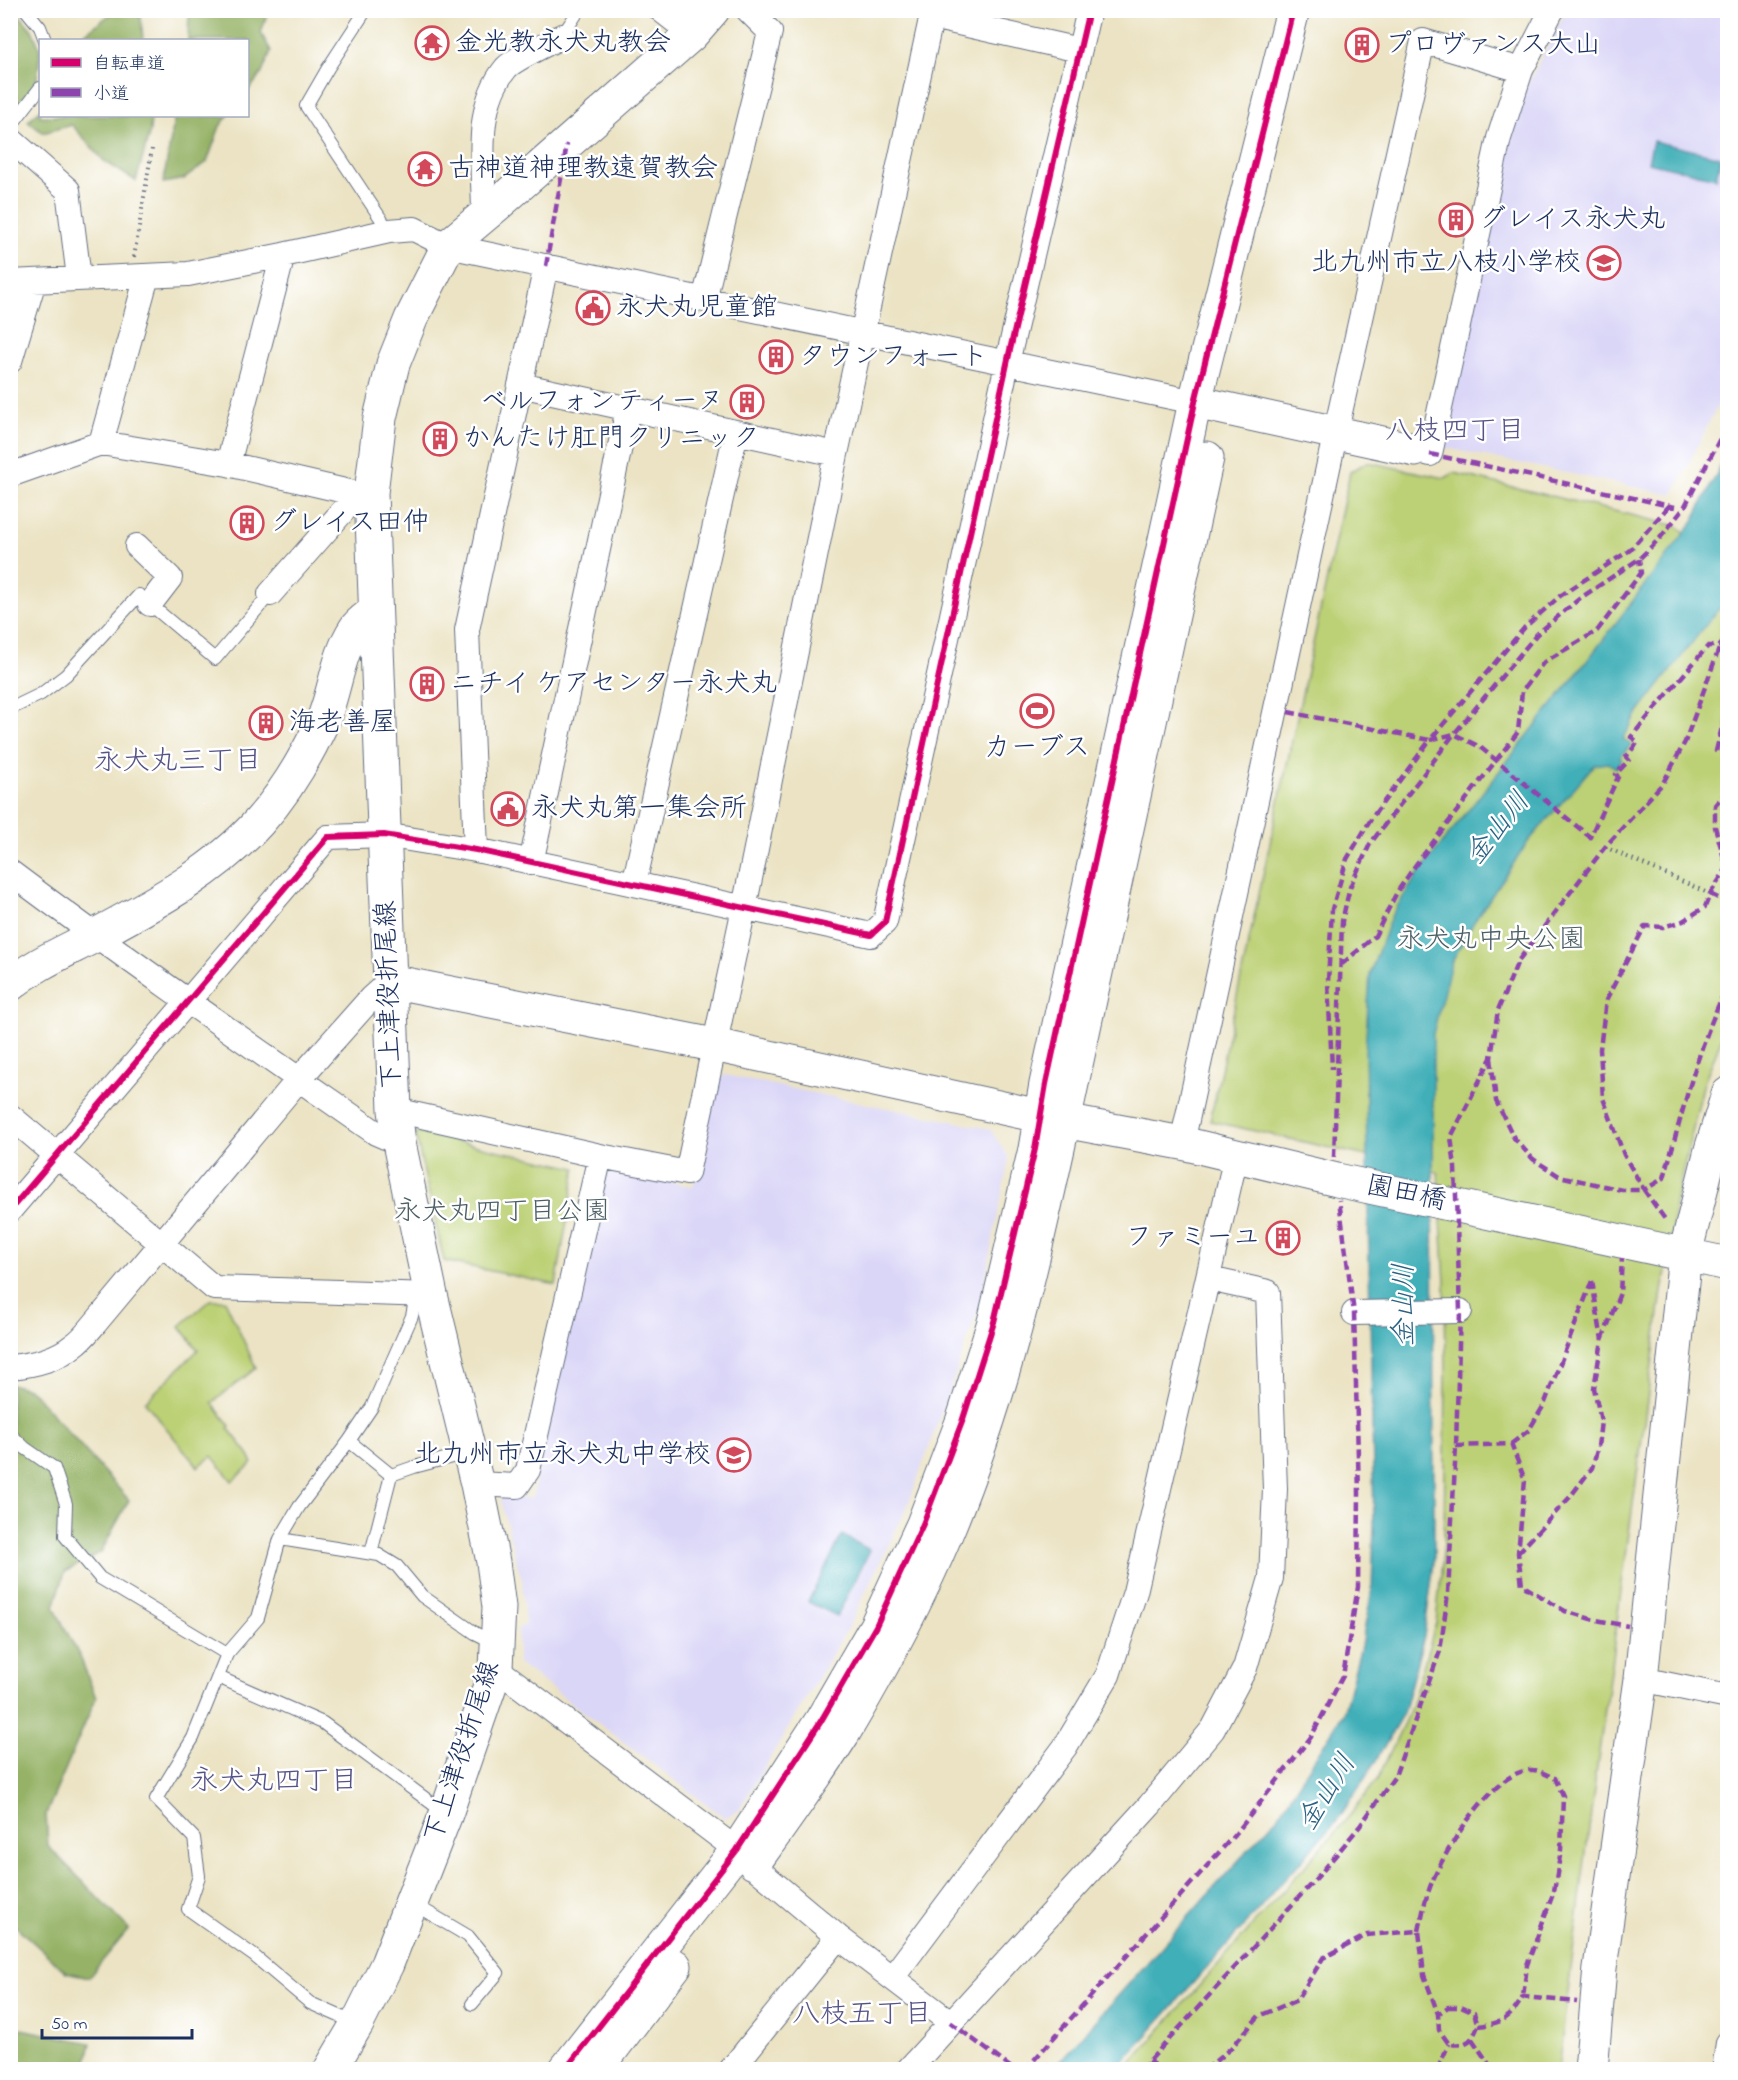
<svg xmlns="http://www.w3.org/2000/svg" width="1738" height="2080" viewBox="0 0 1738 2080" font-family="'Indie Flower','Klee One',sans-serif">
<rect width="100%" height="100%" fill="#fff"/>
<filter id="ink" filterUnits="userSpaceOnUse"><feTurbulence type="fractalNoise" baseFrequency=".0167" numOctaves="2"/><feDisplacementMap in="SourceGraphic" scale="12" xChannelSelector="R" yChannelSelector="G"/><feConvolveMatrix kernelMatrix="1 2 1 2 8 2 1 2 1" color-interpolation-filters="sRGB"/></filter>
<filter id="wash" filterUnits="userSpaceOnUse"><feTurbulence type="fractalNoise" baseFrequency=".008" numOctaves="4" result="noise"/><feDisplacementMap in="SourceGraphic" scale="24" xChannelSelector="R" yChannelSelector="G"/><feGaussianBlur stdDeviation="1.35" result="paint"/><feColorMatrix in="noise" values="0 0 0 0 0 0 0 0 0 0 0 0 0 0 0 0 0 1.4 0 .05"/><feComposite in="paint" operator="in"/></filter>
<g filter="url(#wash)">
<rect width="100%" height="100%" fill="#ebe3c3"/>
<path fill="#dad6f7" d="M1566,11H1727V386L1673,495L1442,447L1519,101Z
M725,1075L990,1129L1009,1158L980,1305L908,1505L849,1626L739,1810L725,1818L518,1663V1629L525,1624L522,1579L518,1567L500,1498H532L602,1171L612,1167L693,1187L718,1080Z"/>
<path fill="#bcd074" stroke="#6c8069" stroke-width="1.5" d="M1367,462L1445,478L1454,473L1677,526L1727,565V1024L1703,1086L1675,1204L1670,1251L1662,1291L1595,1782L1558,2069L1125,2070L1351,1814L1377,1780L1410,1710L1436,1623L1444,1543L1446,1374L1445,1282L1438,1172L1210,1121L1350,472Z
M415,1132L576,1168L556,1285L444,1261Z
M210,1300H225L256,1368L212,1403L230,1426L228,1428L246,1451L253,1463L232,1481L212,1456L198,1467L145,1402L198,1350L180,1326Z"/>
<path fill="#95b266" stroke="#587062" stroke-width="1.5" d="M116,10L127,11L141,17L143,40H76Z
M10,11H16L32,30L40,49V56L36,85L16,105L11,100Z
M189,11H268L261,33L271,51L262,73L248,91V40H188Z
M40,110V116H151L150,131L136,181L104,161L72,125L43,133L28,121Z
M175,116H228L220,126L207,162L184,179L163,183Z
M11,1384L31,1390L129,1500L101,1552L65,1572L54,1607L81,1659L96,1698L46,1814L48,1846L129,1929L89,1977L66,1972L11,1922Z
M11,2027L91,2043L85,2069H11Z"/>
<path fill="#3fafb8" stroke="#2d6f8b" stroke-width="1.5" d="M1653,141L1721,157L1716,178L1648,162Z
M1727,453V599L1698,635L1638,713L1623,739L1631,745L1620,757L1622,760L1616,768L1608,763L1594,765L1528,842L1474,922L1451,963L1433,1034L1434,1563L1424,1636L1403,1713L1371,1769L1339,1818L1117,2069L1052,2070L1279,1815L1343,1714L1361,1646L1372,1591L1374,1524L1365,1051L1370,974L1391,916L1420,871L1590,657L1692,523Z
M842,1535L870,1550L837,1616L808,1602Z"/>
</g>
<g filter="url(#ink)">
<g fill="none" stroke-linecap="round" stroke-linejoin="round">
<defs>
<path id="lane" d="M26,10L40,27L45,40
M366,10L328,68L306,106L389,231
M562,36L579,10
M10,127L40,88
M10,709L41,694L66,675L139,595L215,659L270,594
M10,1434L25,1448L54,1468L66,1504L65,1536L100,1578L227,1654
M349,1441L391,1475
M280,1539L379,1555L397,1566L422,1596L475,1633L495,1643
M371,1553L391,1475L414,1467L467,1453
M218,1677L323,1723L445,1813
M412,1903L468,1936L498,1973L472,2004
M355,2023L310,2003L253,1955L188,1909L199,1876L194,1838L156,1799L193,1738L227,1654L258,1618L280,1539L299,1507L349,1441L372,1407L412,1316L416,1295"/>
<path id="street" d="M661,10L692,34
M932,17L1079,50
M10,139L68,190L79,278
M484,215C484,166 473,108 506,68C514,59 549,43 562,36
M10,282L188,274L283,255L389,231L414,229L448,246L1195,402
M704,300L770,32L748,10
M10,361L34,281
M520,385L836,454
M101,443L147,276
M1415,450L1430,454L1499,138L1521,70L1552,10
M228,464L283,255
M10,475L101,443L228,464L358,494L371,493
M137,546L170,578L150,604
M270,594L358,494
M476,850L467,630L546,266
M531,863L628,409
M10,872C130,962 253,1047 376,1133L399,1143
M634,884L736,432
M395,1110L600,1156L687,1173L744,908L836,454L933,10
M10,1116L214,1288L431,1295
M1182,1143L1339,417L1423,41L1521,70
M10,1210L328,837L384,835L476,850L871,935L885,922L1010,350L1089,10
M1354,1313L1460,1311
M10,1367C33,1365 56,1360 74,1345C83,1339 90,1329 97,1321L299,1079L371,998L390,981
M477,1484L517,1486L528,1470L600,1156
M496,1668L737,1850L752,1865L838,1937L950,2022
M1641,1679L1728,1697
M892,1978L1065,1747L1108,1675L1135,1592L1236,1156
M731,2070L838,1937
M908,2070L1150,1805L1213,1729L1245,1668L1271,1578L1275,1489L1268,1292L1209,1279
M1724,2070L1728,2043"/>
<path id="secondary" d="M1195,402L1415,450
M390,981L714,1045L1053,1119L1182,1143L1337,1180L1728,1264
M10,985C36,963 67,951 96,935C155,903 214,872 259,822C284,794 304,761 320,727C335,696 336,658 355,629C359,622 369,616 375,611
M754,1863C784,1821 815,1778 843,1734C881,1670 917,1603 946,1534C1013,1375 1046,1204 1082,1037C1124,844 1166,651 1207,458
M330,2070L357,2024L387,1964L446,1814L496,1668L499,1607L493,1562L477,1484L431,1295L399,1143L395,1110L371,493L380,418L393,364L411,319L448,246L498,204L692,34L713,10
M565,2070L737,1850L821,1721L876,1626L923,1524L962,1422L994,1322L1035,1149L1046,1084L1195,402L1293,10
M596,2070L675,1966
M1591,2070L1600,1968L1641,1679L1685,1254L1711,1150L1728,1094"/>
</defs>
<use href="#lane" stroke="#646e81" stroke-width="14"/>
<use href="#street" stroke="#646e81" stroke-width="26"/>
<use href="#secondary" stroke="#646e81" stroke-width="35"/>
<path stroke="#646e81" stroke-width="4" stroke-dasharray="1.5 4.5" stroke-linecap="butt" d="M134,257L152,149
M1605,847L1710,894"/>
<use href="#lane" stroke="#fff" stroke-width="12"/>
<use href="#street" stroke="#fff" stroke-width="24"/>
<use href="#secondary" stroke="#fff" stroke-width="33"/>
<path stroke="#8e44ad" stroke-width="4.5" stroke-dasharray="9 4.5" stroke-linecap="butt" d="M546,266L567,144
M1430,454L1675,507
M1669,506L1630,550L1560,596L1525,627L1430,740L1454,734L1480,747L1590,837L1618,777L1616,774L1629,760L1626,757L1638,742L1631,737L1708,646H1720
M1728,703L1716,751L1720,752L1728,746
M1288,712L1430,740L1373,816L1347,859L1332,909L1328,982L1332,1069
M1728,790L1715,805V827L1727,868L1710,894L1705,907L1683,921L1663,927L1645,926L1606,1000L1600,1049L1603,1098L1624,1155L1644,1190L1664,1178C1682,1114 1698,1045 1728,985
M1710,894L1728,903
M1342,964L1375,936L1397,892L1417,863L1518,732L1522,691L1544,662L1597,631L1641,573L1639,559
M1491,1058L1496,1101L1514,1138L1533,1159L1559,1176L1622,1190H1644L1667,1222
M1334,1157L1342,921L1350,887L1370,844L1454,734L1537,634L1579,599L1639,559L1660,538L1684,508L1728,423
M1592,1281L1602,1340
M1511,1444L1529,1430L1544,1405L1592,1281
M1456,1446L1511,1444L1525,1480L1518,1553L1522,1585L1565,1611L1591,1619L1628,1626
M1518,1553L1570,1497L1592,1468L1598,1447L1601,1421L1594,1388L1602,1340L1620,1293L1622,1258
M1419,1931C1422,1917 1424,1903 1429,1890C1440,1857 1494,1767 1533,1770C1540,1770 1548,1776 1555,1778L1563,1796L1561,1850L1554,1891L1527,1965L1523,1997
M1448,2007H1461L1474,2013L1478,2026C1471,2042 1468,2046 1449,2044L1439,2030L1438,2014Z
M950,2022L1014,2070
M1478,2026C1503,2023 1510,2019 1523,1997L1577,2002
M1472,2039L1493,2070
M1148,2061L1162,2070
M1025,2070L1238,1831L1311,1737L1343,1676L1358,1587L1359,1493L1354,1313L1339,1200
M1141,2070L1321,1873L1360,1826L1395,1776L1440,1651L1448,1593L1456,1446L1460,1311L1455,1167L1451,1137L1491,1058L1498,1010L1518,961L1605,847L1663,783L1685,742L1720,646L1728,634
M1205,2070L1231,2048L1259,2016L1297,2000L1323,1958L1367,1935L1419,1931L1424,1975L1438,2014
M1437,2070L1449,2044"/>
<defs>
<path id="cycleway" d="M10,1210L328,837L384,835L476,850L871,935L885,922L1010,350L1089,10
M565,2070L737,1850L821,1721L876,1626L923,1524L962,1422L994,1322L1035,1149L1046,1084L1195,402L1293,10"/>
</defs>
<use href="#cycleway" stroke="#fff" stroke-width="10"/>
<use href="#cycleway" stroke="#d6006c" stroke-width="6"/>
</g>
</g>
<defs>
<symbol id="temple-ring" viewBox="-11 -11 22 22"><circle r="9.5" fill="#fff" stroke="#d1495b" stroke-width="1.5"/><path d="M0-6L5-2H3V0L6.5 2.5H4V6H1.5V3h-3V6H-4V2.5H-6.5L-3 0V-2H-5Z" fill="#d1495b"/></symbol>
<symbol id="building-ring" viewBox="-11 -11 22 22"><circle r="9.5" fill="#fff" stroke="#d1495b" stroke-width="1.5"/><path d="M-4-6H4V6H1V3H-1V6H-4ZM-2.5-4.3h1.7v1.8h-1.7ZM.8-4.3h1.7v1.8H.8ZM-2.5-1h1.7V.8h-1.7ZM.8-1h1.7V.8H.8Z" fill="#d1495b"/></symbol>
<symbol id="school-ring" viewBox="-11 -11 22 22"><circle r="9.5" fill="#fff" stroke="#d1495b" stroke-width="1.5"/><path d="M0-5L7-2L0 1L-7-2ZM-4 1L0 2.5L4 1V4Q0 6-4 4Z" fill="#d1495b"/></symbol>
<symbol id="civic-ring" viewBox="-11 -11 22 22"><circle r="9.5" fill="#fff" stroke="#d1495b" stroke-width="1.5"/><path d="M-.6-6.5H3V-4.5H.6V-3L4-1V1h2V6H-6V1h2V-1L-.6-3ZM-1.2 2.5V6h2.4V2.5Z" fill="#d1495b"/></symbol>
<symbol id="stadium-ring" viewBox="-11 -11 22 22"><circle r="9.5" fill="#fff" stroke="#d1495b" stroke-width="1.5"/><path d="M0-5a6.5 5 0 1 0 0 10a6.5 5 0 1 0 0-10ZM-3.5-1.8h7v3.6h-7Z" fill="#d1495b"/></symbol>
</defs>
<g fill-rule="evenodd">
<use href="#temple-ring" x="413" y="24" width="38" height="38"/>
<use href="#building-ring" x="1343" y="26" width="38" height="38"/>
<use href="#temple-ring" x="406" y="150" width="38" height="38"/>
<use href="#building-ring" x="1437" y="201" width="38" height="38"/>
<use href="#school-ring" x="1585" y="244" width="38" height="38"/>
<use href="#civic-ring" x="574" y="289" width="38" height="38"/>
<use href="#building-ring" x="757" y="338" width="38" height="38"/>
<use href="#building-ring" x="728" y="383" width="38" height="38"/>
<use href="#building-ring" x="421" y="420" width="38" height="38"/>
<use href="#building-ring" x="228" y="504" width="38" height="38"/>
<use href="#building-ring" x="408" y="665" width="38" height="38"/>
<use href="#stadium-ring" x="1018" y="692" width="38" height="38"/>
<use href="#building-ring" x="247" y="704" width="38" height="38"/>
<use href="#civic-ring" x="489" y="790" width="38" height="38"/>
<use href="#building-ring" x="1264" y="1219" width="38" height="38"/>
<use href="#school-ring" x="715" y="1436" width="38" height="38"/>
</g>
<g text-anchor="middle" dominant-baseline="central" stroke-width="5" stroke-linejoin="round" paint-order="stroke">
<g font-size="27" fill="#1b2f5e" stroke="#fff" text-anchor="start">
<text x="455" y="43">金光教永犬丸教会</text>
<text x="1385" y="45">プロヴァンス大山</text>
<text x="448" y="169">古神道神理教遠賀教会</text>
<text x="1479" y="220">グレイス永犬丸</text>
<text x="1581" y="263" text-anchor="end">北九州市立八枝小学校</text>
<text x="616" y="308">永犬丸児童館</text>
<text x="799" y="357">タウンフォート</text>
<text x="724" y="402" text-anchor="end">ベルフォンティーヌ</text>
<text x="463" y="439">かんたけ肛門クリニック</text>
<text x="270" y="523">グレイス田仲</text>
<text x="450" y="684">ニチイ ケアセンター永犬丸</text>
<text x="289" y="723">海老善屋</text>
<text x="1037" y="748" text-anchor="middle">カーブス</text>
<text x="531" y="809">永犬丸第一集会所</text>
<text x="1260" y="1238" text-anchor="end">ファミーユ</text>
<text x="711" y="1455" text-anchor="end">北九州市立永犬丸中学校</text>
</g>
<g font-size="27" fill="#4b5f65" stroke="#fff">
<text x="1491" y="940">永犬丸中央公園</text>
<text x="502" y="1212">永犬丸四丁目公園</text>
</g>
<g font-size="27" fill="#1b2f5e" stroke="#fff">
<text transform="translate(390 995) rotate(-92)">下上津役折尾線</text>
<text transform="translate(1406 1194) rotate(12)">園田橋</text>
<text transform="translate(463 1752) rotate(-72)">下上津役折尾線</text>
</g>
<g font-size="28" fill="#565487" stroke="#fff">
<text x="1455" y="432">八枝四丁目</text>
<text x="178" y="762">永犬丸三丁目</text>
<text x="274" y="1782">永犬丸四丁目</text>
<text x="862" y="2015">八枝五丁目</text>
</g>
<g font-size="28" font-style="italic" fill="#296282" stroke="#fff">
<text transform="translate(1499 829) rotate(-51)">金山川</text>
<text transform="translate(1405 1305) rotate(-90)">金山川</text>
<text transform="translate(1328 1793) rotate(-58)">金山川</text>
</g>
</g>
<rect width="1738" height="2080" fill="none" stroke="#fff" stroke-width="36"/>
<rect x="39" y="39" width="210" height="78" fill="#ffffff" stroke="#a4acbf" stroke-width="1.5"/>
<rect x="51" y="58" width="30" height="9" fill="#d6006c" stroke="#a4acbf" stroke-width="1.5"/>
<text x="93" y="69" font-size="18" fill="#1b2f5e">自転車道</text>
<rect x="51" y="88" width="30" height="9" fill="#8e44ad" stroke="#a4acbf" stroke-width="1.5"/>
<text x="93" y="99" font-size="18" fill="#1b2f5e">小道</text>
<path d="M42 2029v9h150v-9" fill="none" stroke="#1b2f5e" stroke-width="3"/>
<text x="51" y="2029" font-size="18" fill="#1b2f5e" stroke="#ffffff" stroke-width="4.5" paint-order="stroke">50 m</text>
</svg>
